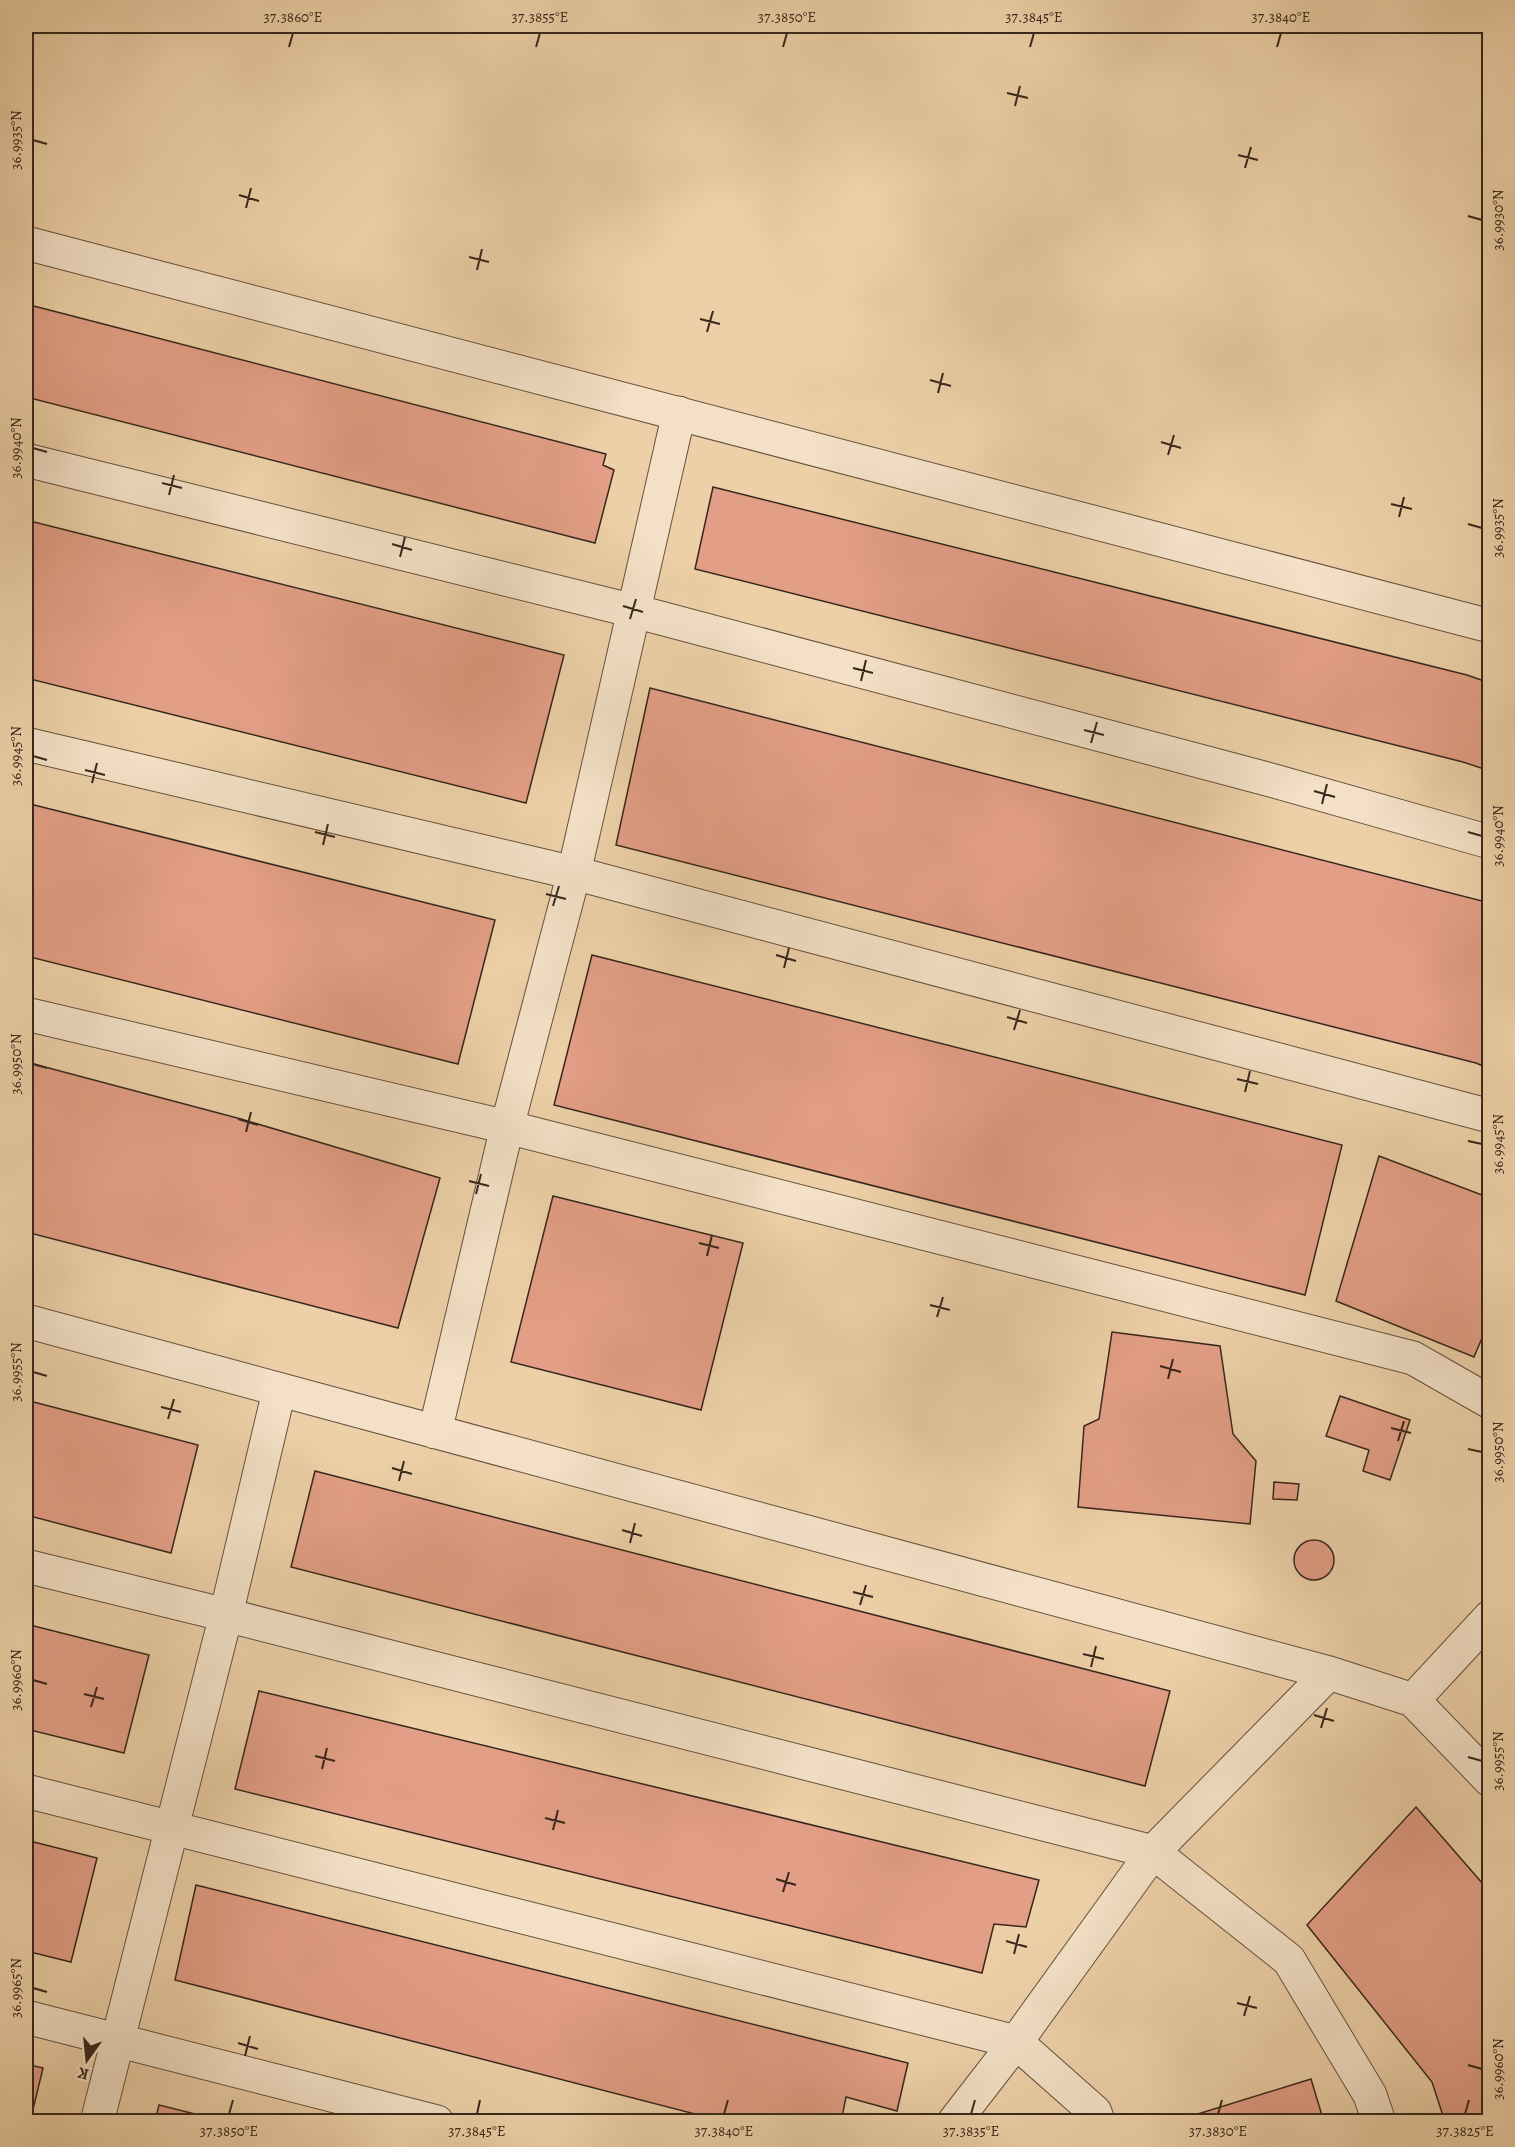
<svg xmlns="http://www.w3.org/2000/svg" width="1515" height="2147" viewBox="0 0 1515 2147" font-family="Alegreya,serif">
<rect width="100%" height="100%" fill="#edd0a7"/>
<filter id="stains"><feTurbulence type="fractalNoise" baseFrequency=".00333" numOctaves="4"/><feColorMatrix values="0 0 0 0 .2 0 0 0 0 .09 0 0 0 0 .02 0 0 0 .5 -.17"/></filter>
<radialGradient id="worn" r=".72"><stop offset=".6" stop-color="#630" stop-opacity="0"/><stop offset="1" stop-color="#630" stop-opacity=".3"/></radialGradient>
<path fill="#e29e86" stroke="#38271c" stroke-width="1.5" d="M26,304L606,454L603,465L614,470L595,543L26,397Z
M713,487L1467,675L1490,683V771L1463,762L695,569Z
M26,520L564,655L526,803L26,678Z
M650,688L1490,903V1069L1476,1063L616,845Z
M26,803L495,920L458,1064L26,956Z
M592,955L1342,1145L1305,1295L554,1105Z
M26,1062L241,1119L440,1178L398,1328L26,1232Z
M1379,1156L1490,1198V1319L1474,1357L1336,1301Z
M553,1196L743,1243L701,1410L511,1362Z
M1112,1332L1220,1346L1233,1434L1256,1461L1250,1524L1078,1507L1084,1426L1099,1419Z
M1340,1396L1410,1420L1390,1480L1363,1471L1369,1450L1326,1436Z
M26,1400L198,1445L171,1553L26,1515Z
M315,1471L1170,1691L1145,1786L291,1567Z
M1274,1482L1299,1484L1297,1500L1273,1499Z
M1294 1560a20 20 0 1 1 40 0a20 20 0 1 1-40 0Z
M26,1624L149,1655L124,1753L26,1729Z
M259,1691L1039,1880L1026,1927L994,1924L982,1973L235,1789Z
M1416,1807L1490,1892V2122H1445L1432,2082L1307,1925Z
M26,1840L97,1858L71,1962L26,1951Z
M196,1885L908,2063L897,2111L846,2097L841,2122H726L175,1980Z
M26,2064L43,2068L30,2122H26Z
M1311,2079L1324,2122H1172Z
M159,2105L227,2122H155Z"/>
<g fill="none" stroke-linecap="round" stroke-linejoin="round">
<defs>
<path id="minor" d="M26,243L1490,626
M26,460L634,611L1267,779L1490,842
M26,744L574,873L1490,1116
M26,1014L507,1127L1413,1358L1490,1402
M26,1321L1329,1673L1413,1700L1490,1780
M435,1432L507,1127L574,873L679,413
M26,1566L226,1615L1153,1852L1289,1960L1370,2095L1379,2122
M1413,1700L1490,1617
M26,1791L1016,2042L1095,2112L1098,2122
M26,2017L437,2122
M97,2122L226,1615L279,1391
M954,2122L1016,2042L1153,1852L1329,1673"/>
</defs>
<use href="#minor" stroke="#65513f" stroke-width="35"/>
<use href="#minor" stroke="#f3e0c6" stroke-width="33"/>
</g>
<path fill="none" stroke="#38271c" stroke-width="2" d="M289,47L293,33M536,47L540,33M783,47L787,33M1030,47L1034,33M1277,47L1281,33M1007,93L1028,98M1015,106L1020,86M33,140L47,144M1238,155L1258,160M1245,168L1251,147M239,195L259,201M246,208L251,188M1468,216L1482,220M469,257L489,262M477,270L482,249M700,319L720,324M707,332L713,311M930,380L951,386M938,393L943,373M1161,442L1181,448M33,448L47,452M1168,455L1174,435M162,483L182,488M169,495L174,475M1391,504L1412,509M1399,517L1404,497M1468,524L1482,528M392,544L412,550M400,557L405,537M623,606L643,612M630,619L636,599M853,668L873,673M861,681L866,660M1084,730L1104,735M1091,743L1097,722M33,756L47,760M85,770L105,775M92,783L97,763M1314,791L1335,797M1322,804L1327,784M315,832L335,837M1468,832L1482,836M323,845L328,824M546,894L566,899M553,906L559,886M776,955L796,961M784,968L789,948M1007,1017L1027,1023M1014,1030L1020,1010M33,1064L47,1068M1237,1079L1258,1084M1245,1092L1250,1071M238,1119L258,1125M246,1132L251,1112M1468,1141L1482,1144M469,1181L489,1186M476,1194L481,1174M699,1243L719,1248M707,1256L712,1235M930,1305L950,1310M937,1317L943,1297M1160,1366L1181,1372M33,1372L47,1376M1168,1379L1173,1359M161,1407L181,1412M168,1419L174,1399M1391,1428L1411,1433M1398,1441L1404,1421M1468,1449L1482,1452M392,1468L412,1474M399,1481L404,1461M622,1530L642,1536M630,1543L635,1523M853,1592L873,1597M860,1605L866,1585M1083,1654L1104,1659M1091,1667L1096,1646M33,1680L47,1684M84,1694L104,1699M91,1707L97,1687M1314,1715L1334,1721M1321,1728L1327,1708M315,1756L335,1761M1468,1757L1482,1761M322,1769L327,1748M545,1818L565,1823M553,1830L558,1810M776,1879L796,1885M783,1892L789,1872M1006,1941L1027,1947M1014,1954L1019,1934M33,1988L47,1992M1237,2003L1257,2008M1244,2016L1250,1996M238,2043L258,2049M245,2056L250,2036M1468,2065L1482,2069M229,2114L233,2100M477,2114L480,2100M724,2114L728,2100M971,2114L975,2100M1218,2114L1222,2100M1465,2114L1469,2100"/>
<rect width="1515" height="2147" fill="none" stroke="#edd0a7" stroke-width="66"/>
<g transform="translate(87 2060) rotate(195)" stroke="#f3e0c6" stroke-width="4.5" paint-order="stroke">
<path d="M0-4.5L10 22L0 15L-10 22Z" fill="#38271c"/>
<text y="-9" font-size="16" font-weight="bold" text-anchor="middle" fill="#38271c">K</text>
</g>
<rect x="33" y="33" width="1449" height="2081" fill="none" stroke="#38271c" stroke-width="2"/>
<g font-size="15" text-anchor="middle" fill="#38271c">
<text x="293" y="22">37.3860°E</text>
<text x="540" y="22">37.3855°E</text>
<text x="787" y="22">37.3850°E</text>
<text x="1034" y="22">37.3845°E</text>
<text x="1281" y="22">37.3840°E</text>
<text transform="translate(16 140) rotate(-90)" y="5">36.9935°N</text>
<text transform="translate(1498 220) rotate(-90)" y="5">36.9930°N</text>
<text transform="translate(16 448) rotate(-90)" y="5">36.9940°N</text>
<text transform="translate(1498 528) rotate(-90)" y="5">36.9935°N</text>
<text transform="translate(16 756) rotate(-90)" y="5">36.9945°N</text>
<text transform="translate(1498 836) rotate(-90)" y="5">36.9940°N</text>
<text transform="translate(16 1064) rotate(-90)" y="5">36.9950°N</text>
<text transform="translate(1498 1144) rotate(-90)" y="5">36.9945°N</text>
<text transform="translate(16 1372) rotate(-90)" y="5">36.9955°N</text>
<text transform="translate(1498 1452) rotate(-90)" y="5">36.9950°N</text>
<text transform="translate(16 1680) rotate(-90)" y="5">36.9960°N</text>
<text transform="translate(1498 1761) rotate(-90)" y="5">36.9955°N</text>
<text transform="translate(16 1988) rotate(-90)" y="5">36.9965°N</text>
<text transform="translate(1498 2069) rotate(-90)" y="5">36.9960°N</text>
<text x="229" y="2136">37.3850°E</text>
<text x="477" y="2136">37.3845°E</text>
<text x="724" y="2136">37.3840°E</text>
<text x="971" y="2136">37.3835°E</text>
<text x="1218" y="2136">37.3830°E</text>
<text x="1465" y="2136">37.3825°E</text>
</g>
<rect width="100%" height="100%" filter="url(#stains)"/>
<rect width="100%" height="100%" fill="url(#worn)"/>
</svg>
